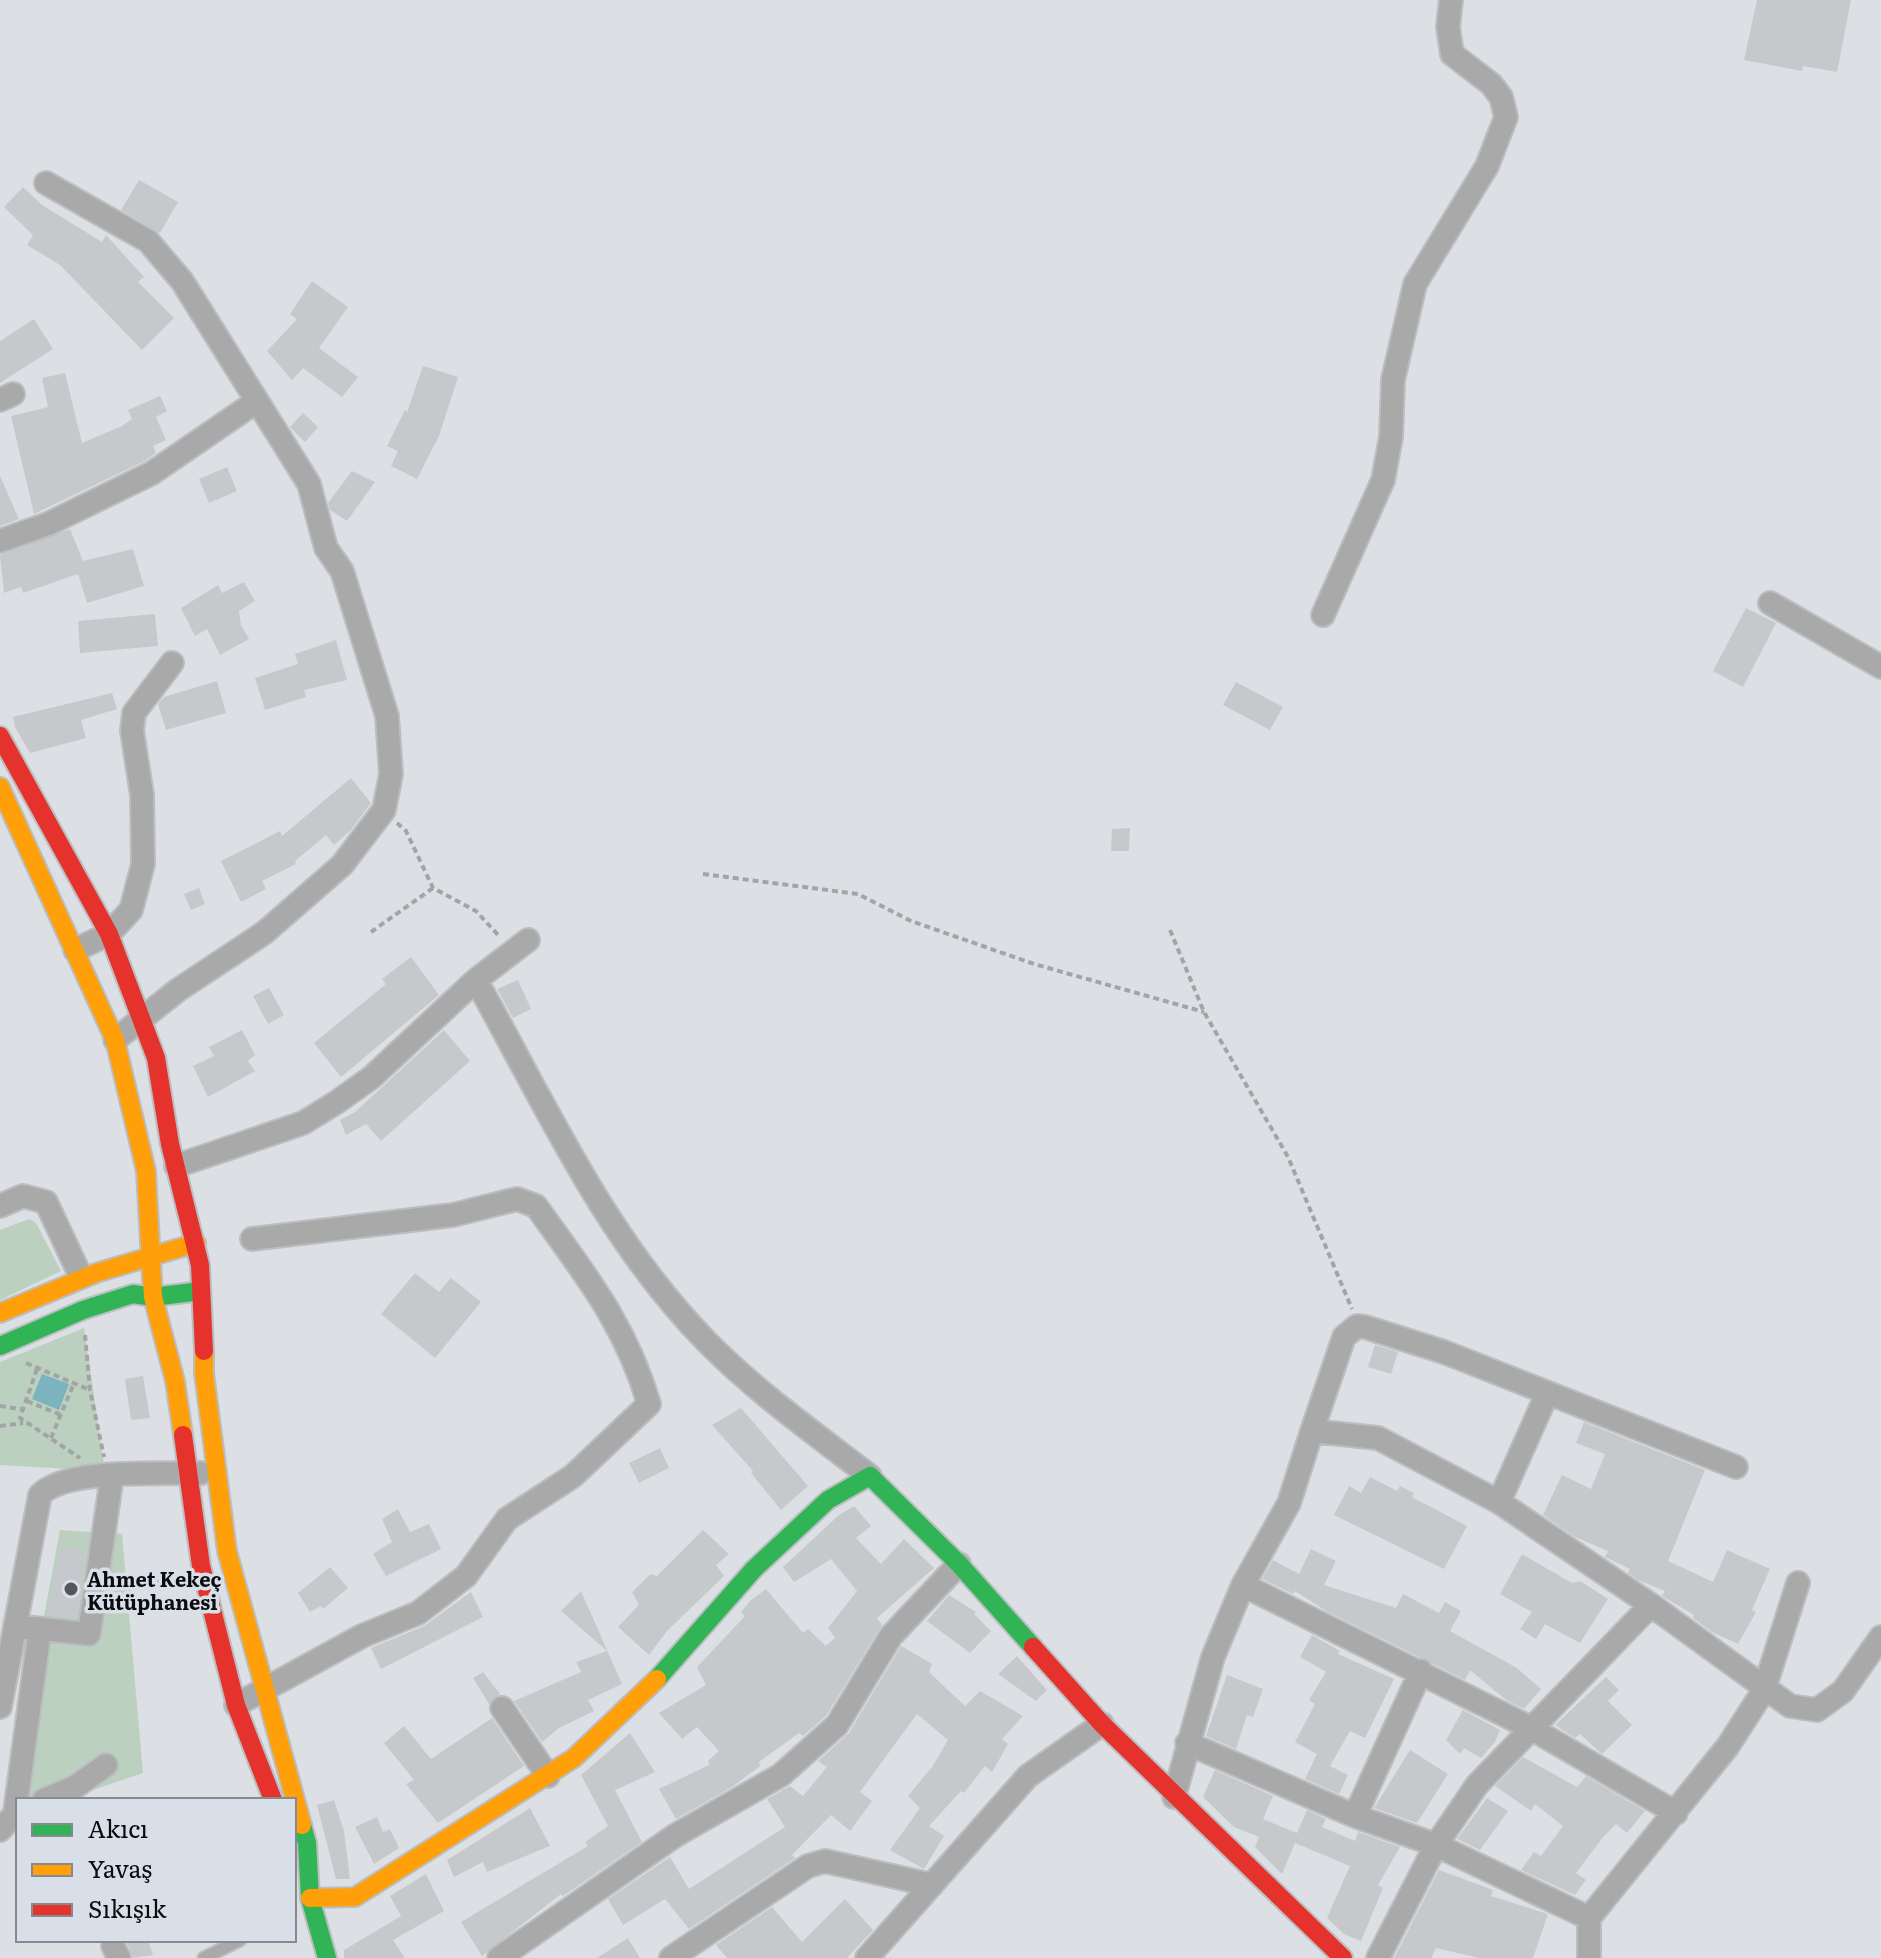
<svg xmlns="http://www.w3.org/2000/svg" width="1881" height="1958" viewBox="0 0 1881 1958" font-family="Literata,serif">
<rect width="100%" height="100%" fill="#dce0e4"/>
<path fill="#bbd0bf" d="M29,1219L36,1223L61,1271L0,1300V1230Z
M84,1328L105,1471L0,1465V1362Z
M60,1530L122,1534L143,1773L63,1800H18L6,1820Z"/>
<path fill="#7bb4be" d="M42,1374L69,1384L59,1410L32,1399Z"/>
<path fill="#c6c9cc" d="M1757,0H1851L1837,72L1803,66L1802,71L1744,60Z
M139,180L178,202L160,233L121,210Z
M23,187L42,205L102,242L106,235L144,277L138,282L174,318L142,350L60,265L27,245L33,235L4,207Z
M312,281L348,307L319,348L358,377L342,397L303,368L292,380L267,351L297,319L290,314Z
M34,319L53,349L0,383V341Z
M423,366L458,377L439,436L417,479L391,466L398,451L387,446L405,410L407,412Z
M65,373L82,443L122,426L132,419L128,410L160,396L167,411L156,417L166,440L153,446L156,453L145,461L34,514L11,416L48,407L42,378Z
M303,413L318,427L305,442L290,427Z
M227,467L237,491L209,503L199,479Z
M352,471L375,482L347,521L330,510L328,503Z
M0,476L19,519L0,526Z
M70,529L83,561L133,549L144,586L87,603L78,574L23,593L21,587L4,593L0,555Z
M244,582L255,601L239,611L241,625L249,639L220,655L207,629L195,636L181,608L218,585L222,593Z
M1746,608L1776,623L1743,687L1713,671Z
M155,614L158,646L80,653L78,621Z
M336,640L347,680L304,690L306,697L265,710L255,678L298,664L295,654Z
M217,681L226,713L166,730L158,704L164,697Z
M1236,682L1283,707L1270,730L1223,705Z
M112,693L117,709L81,720L86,738L30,753L15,727L13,717Z
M351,778L371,803L351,830L334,845L326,835L295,861L296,864L262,881L266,889L241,902L221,861L280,831L282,836Z
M1130,828L1129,851H1111L1112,829Z
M199,888L205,904L191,910L184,894Z
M411,957L439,995L341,1077L314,1043L386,984L382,979Z
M518,980L531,1009L513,1018L497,989Z
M269,988L284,1015L268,1024L253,996Z
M242,1030L255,1055L248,1061L255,1071L208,1097L193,1066L214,1056L209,1047Z
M444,1030L470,1061L381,1141L366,1124L346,1135L340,1120L355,1112Z
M415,1273L439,1292L451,1278L481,1302L435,1358L381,1314Z
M1375,1345L1398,1352L1391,1374L1368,1367Z
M143,1376L150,1418L131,1420L125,1379Z
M741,1408L808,1486L781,1510L751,1473L753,1471L712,1425Z
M1584,1422L1705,1470L1668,1561L1713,1582L1727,1550L1770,1569L1752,1610L1756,1612L1738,1644L1712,1632L1693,1618L1694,1615L1662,1596L1665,1591L1638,1580L1628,1573L1630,1569L1605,1557L1608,1551L1573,1536L1543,1515L1562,1475L1591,1489L1605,1454L1576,1443Z
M660,1448L669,1468L639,1483L629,1463Z
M1370,1477L1397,1491L1400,1486L1414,1493L1412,1497L1467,1526L1444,1569L1334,1515L1349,1486L1361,1493Z
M854,1506L871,1526L856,1538L881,1564L904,1539L934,1568L877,1618L882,1625L826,1716L803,1736L799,1733L759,1762L760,1766L732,1787L676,1819L659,1789L709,1765L708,1761L719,1751L697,1727L682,1739L659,1713L706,1685L697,1667L745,1616L741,1612L750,1601L766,1589L803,1633L808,1629L826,1646L835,1638L828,1628L857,1591L831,1559L794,1582L783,1567L839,1515Z
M398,1509L410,1532L429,1524L441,1549L386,1576L373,1554L392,1542L382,1519Z
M703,1530L729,1554L716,1565L724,1576L667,1631L649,1655L618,1627L639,1605L632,1592L651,1574L657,1576Z
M60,1547L87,1551L77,1619L46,1615Z
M1311,1549L1336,1561L1324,1585L1396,1608L1403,1594L1439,1613L1445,1602L1461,1611L1450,1631L1517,1668L1541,1689L1524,1709L1506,1700L1470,1670L1465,1680L1326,1611L1295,1591L1293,1594L1262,1579L1273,1560L1299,1574Z
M1522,1554L1572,1583L1580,1581L1608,1599L1580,1643L1545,1624L1536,1639L1520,1629L1532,1612L1500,1594Z
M330,1567L348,1588L323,1609L321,1606L310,1612L298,1593Z
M581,1591L622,1684L588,1700L594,1711L559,1728L542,1742L514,1701L581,1672L576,1662L607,1651L561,1611Z
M471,1592L483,1617L381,1669L371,1648L424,1626Z
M949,1595L976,1612L974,1614L991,1631L970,1653L927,1621Z
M1312,1635L1340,1651L1338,1654L1394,1679L1365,1738L1350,1731L1330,1766L1348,1775L1339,1794L1305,1779L1317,1754L1295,1742L1315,1704L1309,1700L1326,1672L1300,1657Z
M901,1646L932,1664L929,1672L965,1706L980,1691L1023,1716L1002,1739L1008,1744L992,1772L985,1766L964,1793L961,1791L929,1826L944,1836L924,1869L890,1850L920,1808L908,1796L932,1767L948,1740L917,1714L860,1792L872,1801L850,1831L831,1815L792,1855L795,1858L689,1929L665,1899L623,1925L608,1899L670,1857L689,1889L785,1827L767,1799L790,1786L803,1796L827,1767L818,1761L849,1733Z
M1017,1656L1047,1690L1036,1701L998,1674Z
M483,1672L500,1694L489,1704L473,1678Z
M1227,1675L1263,1689L1253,1717L1247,1715L1236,1749L1206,1736Z
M1606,1677L1619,1690L1608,1701L1632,1725L1602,1754L1580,1734L1575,1738L1555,1725Z
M1463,1710L1500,1730L1495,1742L1481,1758L1464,1748L1460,1754L1446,1740Z
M492,1718L524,1766L438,1823L406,1784L414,1780L384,1743L404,1726L431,1759Z
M630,1733L655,1772L615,1790L642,1842L563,1896L561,1894L482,1956L461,1922L588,1846L585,1842L608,1826L581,1775Z
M1410,1750L1448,1774L1417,1823L1374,1808Z
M1523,1757L1577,1787L1586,1776L1645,1811L1627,1833L1616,1824L1604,1836L1576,1873L1586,1880L1575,1895L1521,1870L1534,1852L1541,1856L1563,1826L1535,1804L1531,1811L1495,1786Z
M1215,1770L1273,1796L1263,1819L1297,1833L1307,1810L1326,1819L1322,1827L1355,1841L1358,1832L1400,1847L1378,1885L1383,1888L1361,1941L1344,1934L1327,1918L1350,1866L1295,1843L1282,1874L1255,1847L1259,1837L1234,1827L1203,1797Z
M1487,1798L1508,1811L1480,1850L1457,1839Z
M334,1800L344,1831L350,1879H336L317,1805Z
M530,1808L550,1846L487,1872L483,1862L454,1877L447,1860Z
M377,1817L383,1832L390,1829L399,1848L374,1864L355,1827Z
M1439,1870L1493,1890L1491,1896L1548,1914L1533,1958H1479L1436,1948L1431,1958H1394Z
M426,1874L444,1911L393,1940L405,1958H344V1950L401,1916L390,1896Z
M845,1899L873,1930L847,1958H727L716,1945L772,1907L802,1942Z
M628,1938L640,1958H597Z
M148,1940L153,1955L133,1958L126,1941Z"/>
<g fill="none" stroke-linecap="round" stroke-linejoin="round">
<defs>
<path id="lane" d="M204,1958L240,1940"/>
<path id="street" d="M46,183L148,241L182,281L309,484L326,548L342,571L387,716L391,774L384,810L342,865L264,933L178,990L115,1040
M0,400L13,394
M0,541L48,524L152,473L257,401
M1770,603L1881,667
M1323,615L1383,480L1391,437L1393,380L1415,284L1487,166L1506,117L1501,97L1491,84L1452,54L1448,27L1451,0
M75,950L109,934L131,910L143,864L142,795L132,731L134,713L172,663
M476,980C545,1104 605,1238 706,1341C755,1391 815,1434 870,1476
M176,1166L303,1123L337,1102L372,1077L476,980L528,940
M0,1206L23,1196L46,1202L81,1277
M1312,1431L1344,1337L1357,1326L1365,1327L1444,1352L1736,1467
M1499,1502L1547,1394
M1243,1585L1529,1727L1676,1813
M15,1626L89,1634L112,1476
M236,1705L362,1636L418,1613L466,1576L507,1519L573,1476L649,1404C625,1323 584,1273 536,1206L517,1199L453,1215L252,1239
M0,1707L40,1495C67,1467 162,1475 201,1473
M502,1708L548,1776
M1187,1743L1355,1816L1436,1845L1589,1918
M1174,1797L1213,1657L1243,1585L1289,1503L1312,1431L1378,1438L1499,1502L1651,1605L1790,1706L1817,1710L1843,1691L1881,1637
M44,1800L75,1787L106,1765
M15,1812L40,1629
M1355,1816L1421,1671
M0,1830L18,1811
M113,1946L119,1958
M499,1958L676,1835L781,1775L837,1725L891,1636L959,1564
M671,1958L808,1866L825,1861L932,1885
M867,1958L1028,1776L1102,1724
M1378,1958L1436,1845L1477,1785L1651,1605
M1589,1958V1918L1728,1746L1764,1690L1798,1583"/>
<path id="fast" d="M0,1346L83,1310L133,1294L153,1297L201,1291
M657,1679L754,1569L828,1500L870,1476L959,1564L1033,1647
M302,1825L307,1843L310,1898L327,1958"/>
<path id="slow" d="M0,787L115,1040L146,1171L153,1297L175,1381L183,1435
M0,1313L96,1273L196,1243
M204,1351V1373L227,1551L302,1825
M310,1898L355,1897L574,1758L657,1679"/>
<path id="jam" d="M0,736L109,934L156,1058L170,1144L200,1265L204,1351
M183,1435L201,1566L236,1705L273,1800
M1033,1647L1102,1724L1343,1958"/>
</defs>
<use href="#lane" stroke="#bbbec1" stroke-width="15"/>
<use href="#street" stroke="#bbbec1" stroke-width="26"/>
<use href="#fast" stroke="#bbbec1" stroke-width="22"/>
<use href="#slow" stroke="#bbbec1" stroke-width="22"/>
<use href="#jam" stroke="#bbbec1" stroke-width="22"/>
<path stroke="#a3a4a5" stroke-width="4" stroke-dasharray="6 4" stroke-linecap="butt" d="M397,823L406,831L433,888L476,911L500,937
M703,874L858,894L911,921L1034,964L1204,1012
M1170,930L1204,1012L1288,1157L1352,1309
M371,932L433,888
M85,1335L90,1390L104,1457
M26,1363L90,1390
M37,1369L20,1418L80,1458
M27,1401L61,1415
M0,1406L21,1409
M0,1426L23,1423
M51,1438L74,1383
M115,1588L129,1589L177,1577"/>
<use href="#lane" stroke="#a9a9a9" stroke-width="11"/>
<use href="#street" stroke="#a9a9a9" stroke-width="22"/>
<use href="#fast" stroke="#30b455" stroke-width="18"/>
<use href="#slow" stroke="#ff9f0a" stroke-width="18"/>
<use href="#jam" stroke="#e5322d" stroke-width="18"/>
</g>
<circle fill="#545659" stroke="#d9dfe8" stroke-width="3" cx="71" cy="1589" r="8"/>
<g text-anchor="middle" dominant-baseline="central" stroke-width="7" stroke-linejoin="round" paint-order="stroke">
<g font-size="20" font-weight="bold" fill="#0a0c0e" stroke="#d9dfe8" text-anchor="start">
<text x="87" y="1578">Ahmet Kekeç<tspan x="87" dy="23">Kütüphanesi</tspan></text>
</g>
</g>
<rect x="16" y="1798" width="280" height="144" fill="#d9dfe8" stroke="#868b91" stroke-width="2"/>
<rect x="32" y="1824" width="40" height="12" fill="#30b455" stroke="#868b91" stroke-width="2"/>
<text x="88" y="1838" font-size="24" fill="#0a0c0e">Akıcı</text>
<rect x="32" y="1864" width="40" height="12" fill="#ff9f0a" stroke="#868b91" stroke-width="2"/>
<text x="88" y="1878" font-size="24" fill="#0a0c0e">Yavaş</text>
<rect x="32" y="1904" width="40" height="12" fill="#e5322d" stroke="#868b91" stroke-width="2"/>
<text x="88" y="1918" font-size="24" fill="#0a0c0e">Sıkışık</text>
</svg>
